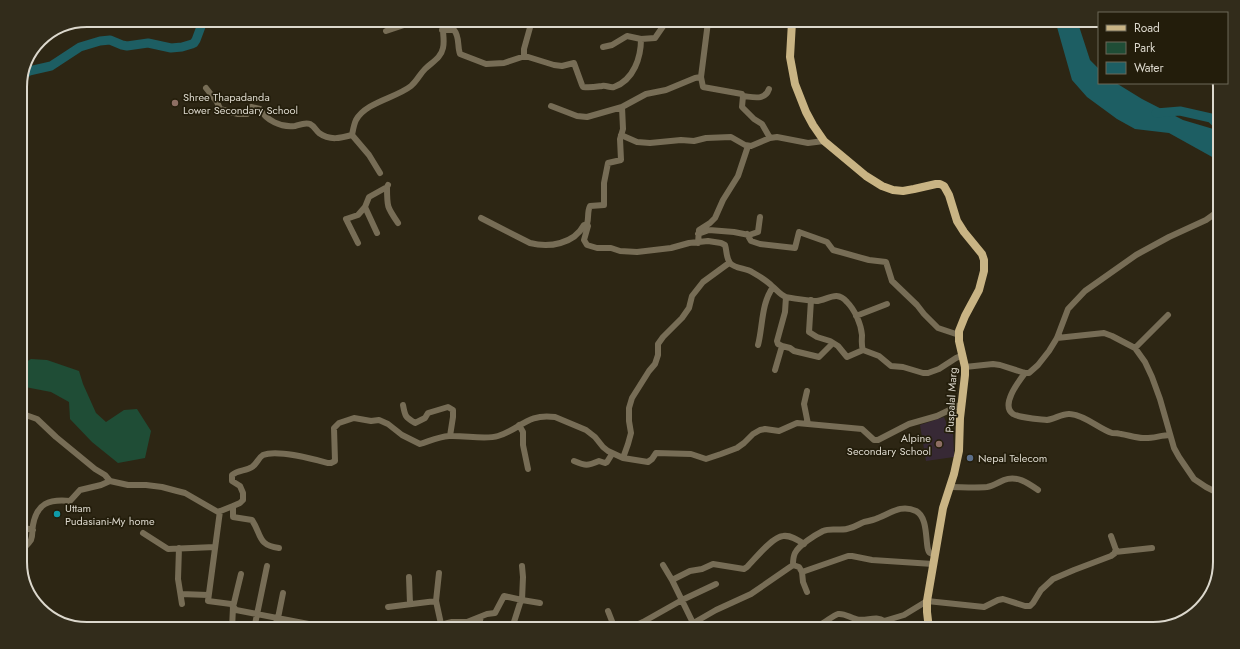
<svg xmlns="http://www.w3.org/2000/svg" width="1240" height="649" viewBox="0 0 1240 649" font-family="Jost,sans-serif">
<rect width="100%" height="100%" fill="#2d2614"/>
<path fill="#372935" d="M944,417L946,422V429H949L950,434H953L954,452V457L926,461L920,425Z"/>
<path fill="#1f4d36" d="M31,359L47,360L79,371L83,384L96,413L106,422L124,410L137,409L151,431L145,458L118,463L92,442L70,419L69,402L51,392L20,386V363H24Z"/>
<path fill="#1d5e63" d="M1055,20H1077L1090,60L1099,69V83H1116L1142,99L1183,120L1220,131V159L1214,158L1169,133L1135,129L1117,119L1087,97L1072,80Z"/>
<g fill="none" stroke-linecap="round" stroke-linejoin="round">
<path stroke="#1d5e63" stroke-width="9" d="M24,75L29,71L51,66L80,47L100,41L110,40L122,45L127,46L148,43L171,48L182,47L192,44L194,43L196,40L202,24
M1156,113L1180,111L1211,118L1220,127"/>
<path stroke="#776d56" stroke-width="6" d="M442,30H454C460,37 457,46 460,54L486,64L504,63L525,56L554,65L562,66L574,63L582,85L583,87C590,88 595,87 602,86C606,85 610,88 614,87C634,80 641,57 641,39
M386,31L410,23
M603,47L612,45L627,36L641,39L655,38L666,22
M524,56V49L531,24
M701,77L703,87L742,94L743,96
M206,88L217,102L220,109L238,114H247L251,107L260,109C266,120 281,128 295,126C299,125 305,122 310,124C314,126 316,130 319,133C330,141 341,138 352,135L369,155L380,173
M769,89C765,101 753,97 743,96L742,107L754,119L762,124L770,138
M551,106L577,116L587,117L622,107L646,94L666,90L695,78L701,77L708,22
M352,135C353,130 354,124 356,120C366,102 396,98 411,86C417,81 420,74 425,69C432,62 441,58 443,48C445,40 442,31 443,23
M621,135L637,142L650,143L681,140L694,141L706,138L731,137L745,145L751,146L770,138L777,137L808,143L824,141
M387,187C387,207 387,207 398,223
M365,207L377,233
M481,218L530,243C549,248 574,244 584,225L587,224L588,226L584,240L587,245L597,248H611L620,251L637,252L671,248L689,243L708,241L721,243L725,245C727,251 726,258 730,263C735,269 746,268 752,272C759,276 766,280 772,286C777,290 780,295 786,297C789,298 813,301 816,301C827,301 836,289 847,302C855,310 861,324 862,335C862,340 861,345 863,350L879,356L891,366L903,367L923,373H928L939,369L956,358L963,355
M587,224C589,218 587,212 590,206L604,205V183L608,163L621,160L620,139L623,129L622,107
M698,234L709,230L734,232L749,235L758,232L760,217
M747,234L751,241L760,244L795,248L799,232L827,242L833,250L869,260L886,262L892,281L917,305L924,314L938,328L959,335
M358,243L346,219L358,215L365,207L369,197L387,187L388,185
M698,243L699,230L710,223L715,218L723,200L738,176L748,146
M811,300L809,332L817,337L830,341L838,346L847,357L863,350
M856,316L887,304
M1057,338L1104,333L1112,336L1135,348L1145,362L1152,377L1160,399L1174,448L1179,457L1194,479L1206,487L1220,494
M758,345C763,326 761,304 773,287
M782,346L790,348L794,351L819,357L833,343
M1135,348L1168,315
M965,367L993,364L1000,365L1025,373H1029L1038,365L1049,351L1057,338L1068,309L1085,291L1136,255L1169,237L1206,220L1220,210
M775,370L782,346L778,344L777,341L785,312L786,297
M1025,373C1019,381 1000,405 1013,414C1020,418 1038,419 1047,420C1055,419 1063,413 1070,414C1085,415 1099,429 1112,433C1115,433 1118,433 1121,434C1128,435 1136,438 1143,438C1152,439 1161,435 1170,435
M807,391L804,404L808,424
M403,405C405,416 405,417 415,423L425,418L428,413L448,407L453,410V417L450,436
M20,413L37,419L56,437L95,469L105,475L110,481L101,485L80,490L70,501C49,499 37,503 33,525C32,530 33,535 31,540C28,545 23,548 20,552
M519,425L523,432V445L528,469
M623,458L648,462L652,459L656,453L691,454L706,459L721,454L737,448L744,443L753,434L760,430L765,429L779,431L797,423L862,429L874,440H878L909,424L937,416L962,404
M574,461C586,466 587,466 599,461L605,463L607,462L612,454
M110,481L128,485H146L162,487L177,491L185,493L218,512L233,506V517L252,520C262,535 257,545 279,548
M950,487C960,487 977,488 987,487C993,486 999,482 1004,480C1017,475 1028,483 1038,490
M233,506L240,503L243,500V493L240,486L232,481V475C238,470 246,471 252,467C257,464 258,458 263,455C277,449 313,459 328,463H331L335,461L334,428L339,423L354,418L371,421L379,420L388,424L402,435L420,444C430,441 438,437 449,436C464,435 485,440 498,436C521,429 527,413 555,417L586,430L595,437L603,447L608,451L623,458L628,444L631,433L629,421V408L632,398L649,371L655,364L658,355V344L663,337L682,318L689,308L692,296L703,282L729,263
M220,511L208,601L231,604L236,610L319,626
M20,527L33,530
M143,533L168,549L215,547
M179,548L178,579L182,604
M1115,552L1152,548
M663,565L672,580
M793,565C793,561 793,557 795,553C799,545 815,535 823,531C832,527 841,532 850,528C855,527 859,524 864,522C869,521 874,520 878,518C891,513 901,504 916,511C930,518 924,549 930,553C931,554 934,554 935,554
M802,572L803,582L807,592
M439,573L436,601L441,624
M409,577L410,604
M181,594L208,595
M522,600L540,603
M388,607L436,601
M608,611L615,629
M278,618L283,593
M856,620L857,629
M514,622L521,600
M693,623L672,580L690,571L702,569L713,564L744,569L747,567C755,559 772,537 783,536C791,535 798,540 804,544
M602,628V629
M232,629L233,607L241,574
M254,629L267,566
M275,629L277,618
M424,629L452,622H467L487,614L495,613L504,596L522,600L523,577L522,566
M477,629L481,617
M628,629L643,622L682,600L716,584
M683,629L716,610L751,594L793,565L799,567L802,572L848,556H852L872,560L933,564
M819,629V625C825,623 832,616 838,614C845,613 850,618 856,619C865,622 876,615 884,621L904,615L927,601L984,607L998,600L1003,599L1025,606H1030L1033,603L1041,590L1053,579L1074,570L1111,556L1115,553L1116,550L1111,536"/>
<path stroke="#c9b484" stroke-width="8" d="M792,22L790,57L795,84L806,112L813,125L824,141L866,176L882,186L893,190L903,191L914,189L936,184H940L944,186L949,195L957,221L964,232L982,254L984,260V271L979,290L965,316L959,331V341L965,367V375L960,418L959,451L954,474L943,508L927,601V612L929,629"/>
</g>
<g fill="#8d6e63" stroke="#231d0b" stroke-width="1.5">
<circle cx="175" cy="103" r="4"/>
<circle cx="939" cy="444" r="4"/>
</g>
<circle fill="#5c6f8a" stroke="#231d0b" stroke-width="1.5" cx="970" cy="458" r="4"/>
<circle fill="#0f9aa8" stroke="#231d0b" stroke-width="1.5" cx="57" cy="514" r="4"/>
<g text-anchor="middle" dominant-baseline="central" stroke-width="3.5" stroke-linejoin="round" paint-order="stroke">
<g font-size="11" fill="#dcd8cd" stroke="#231d0b" text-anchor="start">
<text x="183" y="97">Shree Thapadanda<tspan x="183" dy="13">Lower Secondary School</tspan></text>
<text x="931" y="438" text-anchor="end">Alpine<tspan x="931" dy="13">Secondary School</tspan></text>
<text x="978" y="458">Nepal Telecom</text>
<text x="65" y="508">Uttam<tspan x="65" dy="13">Pudasiani-My home</tspan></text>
</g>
<g font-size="11" fill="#dcd8cd" stroke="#231d0b">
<text transform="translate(951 400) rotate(-87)">Puspalal Marg</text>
</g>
</g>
<path d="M0 0H1240V649H0ZM87 27H1153A60 60 0 0 1 1213 87V562A60 60 0 0 1 1153 622H87A60 60 0 0 1 27 562V87A60 60 0 0 1 87 27Z" fill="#322c1b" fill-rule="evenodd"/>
<path fill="none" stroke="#dcd8cd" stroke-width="2" d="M87 27H1153A60 60 0 0 1 1213 87V562A60 60 0 0 1 1153 622H87A60 60 0 0 1 27 562V87A60 60 0 0 1 87 27Z"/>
<rect x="1098" y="12" width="130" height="72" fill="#231d0b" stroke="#6d6859"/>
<rect x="1106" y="25" width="20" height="6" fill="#c9b484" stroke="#6d6859"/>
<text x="1134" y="32" font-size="12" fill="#dcd8cd">Road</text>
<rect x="1106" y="42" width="20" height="12" fill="#1f4d36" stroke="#6d6859"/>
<text x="1134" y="52" font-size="12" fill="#dcd8cd">Park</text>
<rect x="1106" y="62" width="20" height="12" fill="#1d5e63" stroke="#6d6859"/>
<text x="1134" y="72" font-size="12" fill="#dcd8cd">Water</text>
</svg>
